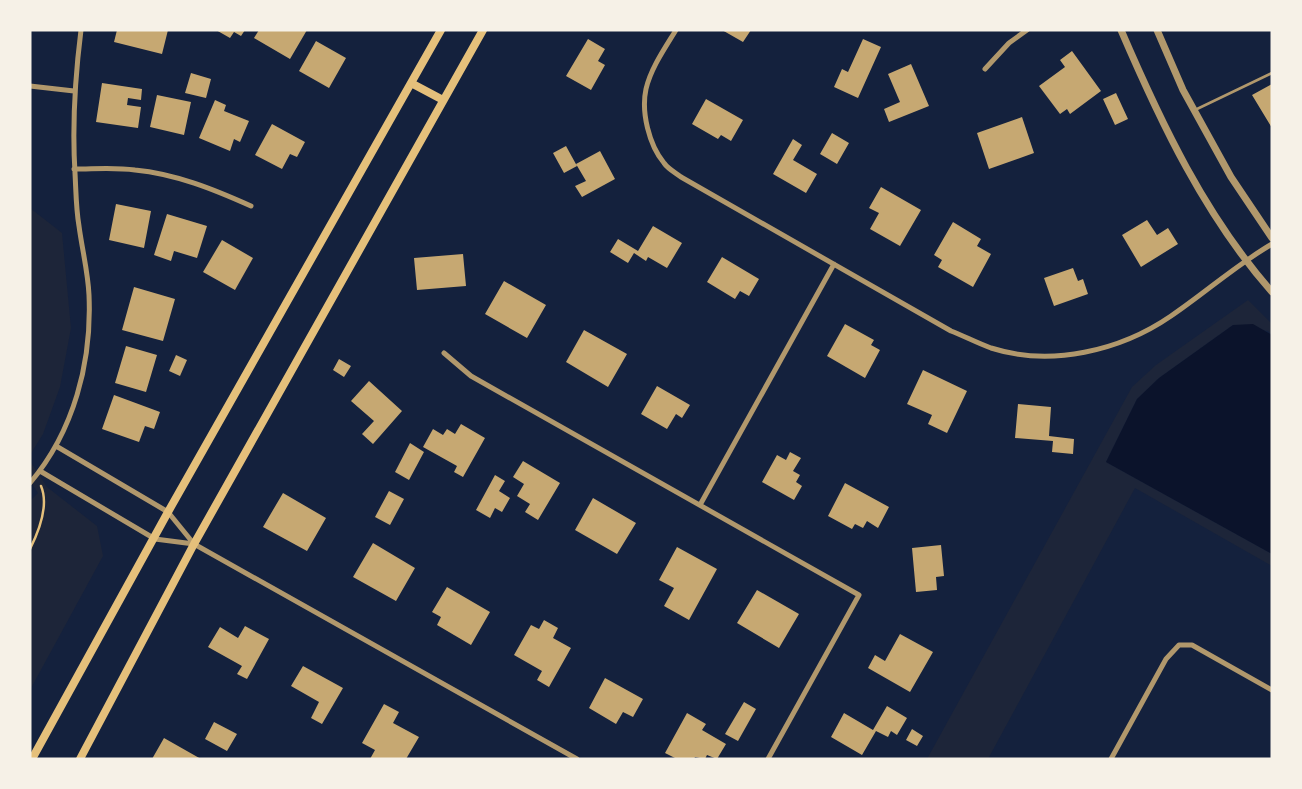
<svg xmlns="http://www.w3.org/2000/svg" width="1302" height="789" viewBox="0 0 1302 789" font-family="'Roboto Condensed',sans-serif">
<rect width="100%" height="100%" fill="#14213d"/>
<path fill="#1d2539" d="M30,208L62,233L71,328L60,387L43,434L30,455Z
M1248,300L1272,324V335L1268,331L1233,325L1159,378L1137,399L1106,462L1272,554V566L1135,488L988,759H927L1132,387L1156,365Z
M30,461L47,487L97,526L103,556L30,690V501L38,493L30,481Z"/>
<path fill="#0b132b" d="M1253,324L1272,335V554L1106,462L1137,399L1159,378L1233,325Z"/>
<path fill="#c6a872" d="M117,30H168L162,54L114,42Z
M216,30H245L241,36L234,32L230,38Z
M259,30H307L290,59L254,38Z
M722,30H751L743,42Z
M588,39L605,49L598,61L605,65L591,90L566,76Z
M863,39L881,47L858,98L834,87L842,69L848,72Z
M316,41L346,58L329,88L299,71Z
M1072,51L1101,91L1070,114L1067,109L1060,114L1039,86L1065,67L1060,60Z
M911,64L929,106L889,122L884,109L900,102L888,74Z
M191,73L211,79L206,98L185,93Z
M102,83L142,89L141,100L128,98L127,105L141,107L138,128L96,122Z
M1272,84V128L1252,95Z
M1116,93L1128,119L1115,125L1103,99Z
M157,95L191,102L184,135L150,127Z
M706,99L743,120L731,141L721,135L718,139L692,124Z
M215,100L226,105L224,111L249,121L240,142L234,139L230,151L199,138Z
M1022,117L1034,153L989,169L977,133Z
M272,124L305,142L297,157L290,154L282,169L255,155Z
M832,133L849,143L837,164L820,154Z
M793,139L802,145L793,160L817,174L806,193L773,174Z
M566,146L577,166L564,173L553,153Z
M600,151L615,179L582,197L575,186L586,181L576,164Z
M881,187L921,210L900,246L870,229L879,213L869,208Z
M116,204L151,211L144,248L109,240Z
M167,214L207,226L197,258L174,251L171,261L154,255Z
M1147,220L1157,235L1168,228L1178,244L1141,267L1122,235Z
M953,222L981,239L977,246L991,254L973,287L938,267L942,260L934,255Z
M653,226L682,243L667,268L648,257L646,261L634,253L628,263L610,252L618,239L638,251Z
M222,240L253,258L235,290L203,272Z
M463,254L466,286L417,290L414,258Z
M722,257L759,279L749,296L740,291L735,299L707,282Z
M1073,268L1078,281L1083,279L1088,294L1054,306L1044,278Z
M504,281L546,305L527,338L485,314Z
M134,287L175,299L163,341L122,330Z
M845,324L874,340L871,345L880,350L865,378L827,356Z
M584,330L627,354L608,387L566,362Z
M126,346L157,355L146,392L115,383Z
M176,355L187,360L180,376L169,371Z
M339,359L351,366L344,377L333,370Z
M923,370L967,391L947,433L928,424L932,415L907,404Z
M369,381L402,411L373,444L362,434L374,421L351,401Z
M657,386L690,405L682,418L676,414L667,429L641,414Z
M114,395L160,412L154,429L145,426L139,442L102,429Z
M1018,404L1051,407L1049,436L1074,439L1073,454L1052,452L1053,441L1015,438Z
M461,424L485,438L463,477L454,472L457,466L423,447L433,429L443,435L447,429L455,434Z
M410,443L424,452L409,480L395,472Z
M790,452L801,458L793,471L800,475L796,482L802,486L794,500L762,482L777,455L786,460Z
M523,461L560,483L538,520L525,512L530,504L517,496L524,484L513,477Z
M495,475L505,481L499,491L510,498L502,512L495,508L490,518L476,510Z
M845,483L889,507L878,528L867,521L863,528L855,524L852,529L828,516Z
M389,491L404,499L390,525L375,517Z
M283,493L326,518L307,551L263,527Z
M593,498L636,523L617,554L575,530Z
M373,543L415,568L396,601L353,577Z
M941,545L944,576L936,577L937,590L916,592L912,548Z
M677,547L717,569L689,620L664,606L674,588L659,580Z
M447,587L490,612L471,645L437,625L441,617L432,612Z
M757,590L799,614L779,648L737,623Z
M544,620L558,628L553,638L571,648L549,687L537,680L542,671L514,655L531,625L539,629Z
M245,626L269,639L247,679L237,674L242,666L208,647L220,627L238,638Z
M900,634L933,652L910,692L868,668L875,655L885,661Z
M303,666L343,688L322,724L311,718L319,702L291,686Z
M605,678L643,699L633,717L623,712L616,724L589,708Z
M744,702L756,709L738,741L725,734Z
M384,704L399,712L393,723L419,737L406,759H370L375,750L362,743Z
M887,706L907,718L897,735L891,731L888,737L876,731L862,755L831,737L844,713L873,730Z
M687,713L706,724L702,730L726,744L717,759L707,755L705,759L695,757L694,759H677L665,753Z
M214,722L237,734L227,751L205,739Z
M912,729L923,736L917,746L906,740Z
M164,738L201,759H152Z"/>
<g fill="none" stroke-linecap="round" stroke-linejoin="round">
<path stroke="#e5c07b" stroke-width="2.5" d="M30,549C39,531 49,505 41,486"/>
<path stroke="#b1986c" stroke-width="2.5" d="M1197,109L1272,73"/>
<path stroke="#b1986c" stroke-width="5" d="M676,30C665,48 651,68 646,89C641,112 649,145 664,163C668,169 676,173 681,177L951,331C964,336 977,343 991,348C1051,367 1120,351 1171,316C1205,293 1236,265 1272,244
M985,69L1009,43L1027,30
M30,86L74,91
M74,169C94,169 115,167 135,170C176,174 213,189 251,206
M444,353L471,376L859,595L768,759
M56,446L168,512L194,544L577,759
M40,471L155,539L194,544
M30,483C74,431 92,362 89,295C88,272 82,249 79,226C76,209 76,191 75,173C72,125 75,78 81,30
M700,505L834,264
M1111,759L1166,659L1179,645H1192L1272,690"/>
<path stroke="#b1986c" stroke-width="7" d="M1121,30C1161,123 1205,216 1272,292
M1157,30L1183,90L1231,177L1272,238"/>
<path stroke="#e5c07b" stroke-width="8" d="M411,83L443,100
M32,759L168,512L441,30
M80,759L194,544L483,30"/>
</g>
<rect width="1302" height="789" fill="none" stroke="#f6f1e7" stroke-width="63"/>
</svg>
